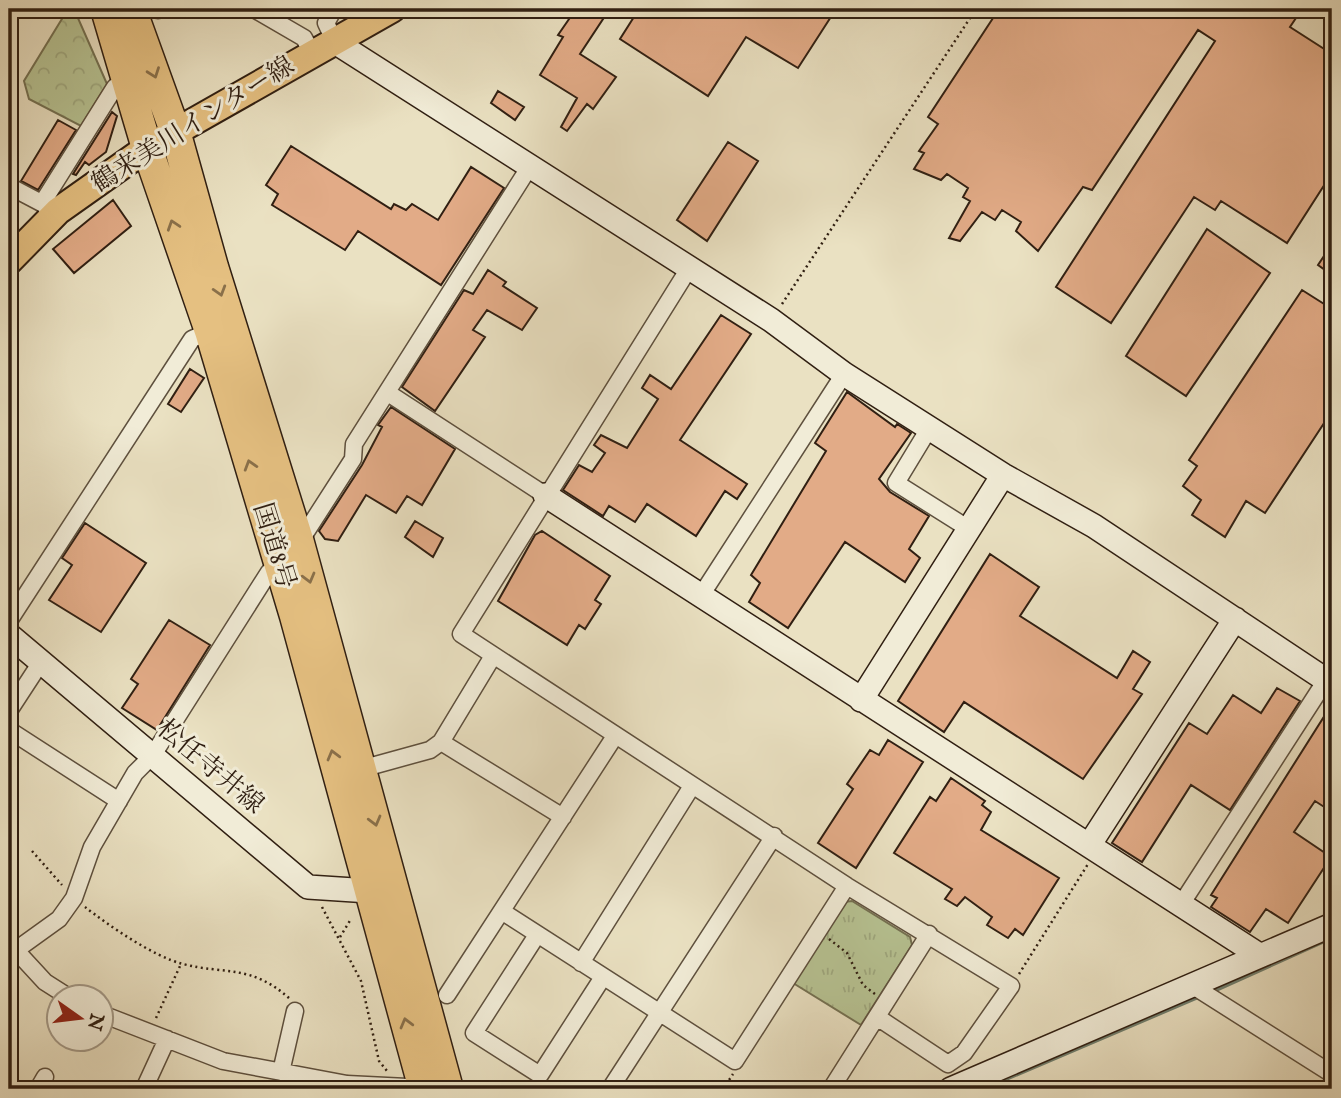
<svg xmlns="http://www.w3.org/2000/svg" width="1341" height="1098" viewBox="0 0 1341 1098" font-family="'IM FELL English','Noto Serif JP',serif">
<defs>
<pattern id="forest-crowns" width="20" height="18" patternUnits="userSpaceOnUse" patternTransform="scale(1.75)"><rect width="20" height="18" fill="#b7c393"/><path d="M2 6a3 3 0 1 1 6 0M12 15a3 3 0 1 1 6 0" fill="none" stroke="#9ea77e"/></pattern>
<pattern id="park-tufts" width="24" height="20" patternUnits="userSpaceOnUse" patternTransform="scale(1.75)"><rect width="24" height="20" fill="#b7c393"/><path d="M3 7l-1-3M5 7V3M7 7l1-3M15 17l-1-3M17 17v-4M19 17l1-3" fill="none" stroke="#9ea77e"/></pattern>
</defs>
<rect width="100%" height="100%" fill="#eae1c2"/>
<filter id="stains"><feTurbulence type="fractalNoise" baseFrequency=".00286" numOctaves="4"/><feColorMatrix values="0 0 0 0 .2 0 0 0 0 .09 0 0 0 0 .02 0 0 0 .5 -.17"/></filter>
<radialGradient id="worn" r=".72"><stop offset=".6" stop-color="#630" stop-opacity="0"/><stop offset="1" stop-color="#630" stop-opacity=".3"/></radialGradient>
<path fill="url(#forest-crowns)" stroke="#747152" stroke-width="2" d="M68,9H74L107,84L81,126L29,99L24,81Z"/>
<path fill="url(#park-tufts)" stroke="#747152" stroke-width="2" d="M852,901L910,937L912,945L861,1025L793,983L844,902Z"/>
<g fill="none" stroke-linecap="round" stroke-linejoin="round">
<path stroke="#6f7e6e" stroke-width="4.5" d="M1211,992L1324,941
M982,1089L1200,996"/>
</g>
<path fill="#e2ab87" stroke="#301f12" stroke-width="2" d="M576,9H593L605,16L580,54L616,77L593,109L587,104L567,131L561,127L577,98L540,75L563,37L558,35Z
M639,9H836L798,68L746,37L708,96L620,39Z
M999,9H1302L1290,27L1332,54V173L1287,243L1221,201L1215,210L1194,197L1111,323L1056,287L1215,41L1198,30L1092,190L1083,187L1038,251L1016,231L1021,222L1002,210L995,220L982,212L960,241L949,238L970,201L963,197L968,188L947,174L941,180L914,169L924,153L919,151L938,124L928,117Z
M498,91L524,107L515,120L491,103Z
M112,112L117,116L106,152L89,165L85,162L76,175L73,174Z
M58,120L76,130L38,190L21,181Z
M728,142L758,161L707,241L677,220Z
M291,146L391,209L394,204L406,210L412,204L438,220L471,167L504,188L441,285L358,231L345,250L272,205L278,194L266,185Z
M113,200L131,226L74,273L53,249Z
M1207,229L1270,273L1186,396L1126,356Z
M1332,244V275L1318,265Z
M488,270L506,282L503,286L537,308L522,330L487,310L473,330L485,337L435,411L402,387L464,290L473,294Z
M1302,290L1332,309V411L1265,513L1246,501L1225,537L1192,515L1201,500L1183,486L1197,466L1189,460Z
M721,315L751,334L680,440L747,484L737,499L725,491L696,536L647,504L635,522L609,506L603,516L563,490L579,465L592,472L605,453L594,445L601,435L627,448L658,399L642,388L650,375L671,389Z
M190,369L204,378L181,412L168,404Z
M847,392L895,427L897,424L911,433L879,479L890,492L929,516L909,549L920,558L905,582L845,542L788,628L749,602L760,583L751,575L826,451L815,443Z
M391,407L455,449L422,505L407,496L396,513L366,495L338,541L325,539L319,531L362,465L382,427L378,425Z
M415,521L443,538L433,557L405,537Z
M85,523L146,563L101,632L49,600L72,565L62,558Z
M542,531L610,576L595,600L601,604L585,629L579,625L567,645L498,601L535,535Z
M990,554L1039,587L1020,616L1117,678L1133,651L1150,662L1133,689L1142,694L1083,779L964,702L944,732L898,701Z
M169,620L210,645L157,730L122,708L138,684L131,679Z
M1277,688L1300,701L1230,810L1191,785L1142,862L1112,843L1189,723L1207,734L1233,695L1261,713Z
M1332,704V812L1315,801L1294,832L1331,857L1288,923L1266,909L1250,932L1211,907L1217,898L1211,895Z
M888,740L923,762L856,868L818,843L853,789L847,784L870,750L879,755Z
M951,778L985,801L982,805L991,812L981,830L1059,878L1023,935L1015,929L1008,938L987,925L992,917L965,897L957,906L945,899L952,889L894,853L930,797L936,801Z"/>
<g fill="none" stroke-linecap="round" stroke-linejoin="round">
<defs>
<path id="street" d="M254,9L304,38L312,53
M334,9L326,23L335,42
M158,10V9
M9,186L47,206
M48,220L46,197L115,87
M688,270L461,634L847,886L1011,986L964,1053L948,1064L877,1017
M388,393L545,495
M930,427L896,483L969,529
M299,543L353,459L354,444L530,166
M702,594L844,374
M9,621L192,339L210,331
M9,711L41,662
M9,730L119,801
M441,742L563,817
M361,769L430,750L441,742L493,656
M1182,903L1326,680
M503,912L735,1061L847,886
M537,935L474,1033L540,1075L603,977
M9,943L45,982L67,996
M9,955L59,919L74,898L92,847L135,773L153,755L269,572
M581,963L692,786
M1190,984L1332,1074
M447,995L615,736
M102,1014L223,1061L347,1084L427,1088
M281,1072L295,1011
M38,1089L45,1077
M144,1089L167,1039
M610,1089L774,836
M831,1089L929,934"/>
<path id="secondary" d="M335,42L771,320L844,374L1003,475L1094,526L1332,684
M545,495L1259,955
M9,635L308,887L385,892
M861,700L1003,475
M1090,844L1235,619
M951,1089L1332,925"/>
<path id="primary" d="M9,261L58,211L147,148L392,9"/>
<path id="highway" d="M106,9L147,148L210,331L295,616L424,1089
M131,9L175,131L213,267L299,543L448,1089"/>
</defs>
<use href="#street" stroke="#5e503e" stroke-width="19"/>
<use href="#secondary" stroke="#301f12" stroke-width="26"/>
<use href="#primary" stroke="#301f12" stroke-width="30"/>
<use href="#highway" stroke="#301f12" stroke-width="33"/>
<path stroke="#301f12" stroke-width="2.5" stroke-dasharray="2 3.5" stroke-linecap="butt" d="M782,304L976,9
M32,851L62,885
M85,907C108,925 154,957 183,964C226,975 250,964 289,998
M322,907L361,981L379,1061L387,1071
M340,937L351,919
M829,939L847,953L863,985L875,994
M1019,974L1088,864
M156,1018L181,964
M723,1089L733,1074"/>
<use href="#street" stroke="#f1ecd7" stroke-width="16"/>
<use href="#secondary" stroke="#f1ecd7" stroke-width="23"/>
<use href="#primary" stroke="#e5c081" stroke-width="26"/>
<use href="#highway" stroke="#e5c081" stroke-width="30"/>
</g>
<defs><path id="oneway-chevron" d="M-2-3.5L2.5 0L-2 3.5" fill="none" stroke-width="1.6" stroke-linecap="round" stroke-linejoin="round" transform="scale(1.75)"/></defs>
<g stroke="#8a704a">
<use href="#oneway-chevron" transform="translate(154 73) rotate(70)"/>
<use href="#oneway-chevron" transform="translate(173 225) rotate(-108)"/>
<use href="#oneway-chevron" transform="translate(220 291) rotate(73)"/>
<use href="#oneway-chevron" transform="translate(250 465) rotate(-107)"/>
<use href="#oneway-chevron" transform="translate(309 578) rotate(75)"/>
<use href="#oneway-chevron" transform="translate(333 755) rotate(-105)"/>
<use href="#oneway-chevron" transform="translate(375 821) rotate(75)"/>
<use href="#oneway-chevron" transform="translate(406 1023) rotate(-105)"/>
</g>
<g text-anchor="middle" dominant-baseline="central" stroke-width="6" stroke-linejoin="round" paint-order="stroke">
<g font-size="26" fill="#301f12" stroke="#f1ecd7">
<text transform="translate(193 125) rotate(-32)">鶴来美川インター線</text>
<text transform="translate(274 546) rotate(73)">国道8号</text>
<text transform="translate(210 767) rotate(40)">松任寺井線</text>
</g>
</g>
<rect width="1341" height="1098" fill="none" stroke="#eae1c2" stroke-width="35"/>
<rect x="10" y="10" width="1320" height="1077" fill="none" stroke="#301f12" stroke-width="3.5"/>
<rect x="18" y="18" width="1306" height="1063" fill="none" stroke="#301f12" stroke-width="2"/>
<g transform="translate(80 1018) rotate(104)"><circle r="33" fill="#f1ecd7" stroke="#a49a88" stroke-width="2"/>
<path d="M0-5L12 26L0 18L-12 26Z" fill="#8f2418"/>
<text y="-10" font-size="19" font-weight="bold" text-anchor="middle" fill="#301f12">N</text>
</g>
<rect width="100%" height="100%" filter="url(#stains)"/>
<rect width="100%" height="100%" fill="url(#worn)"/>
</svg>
